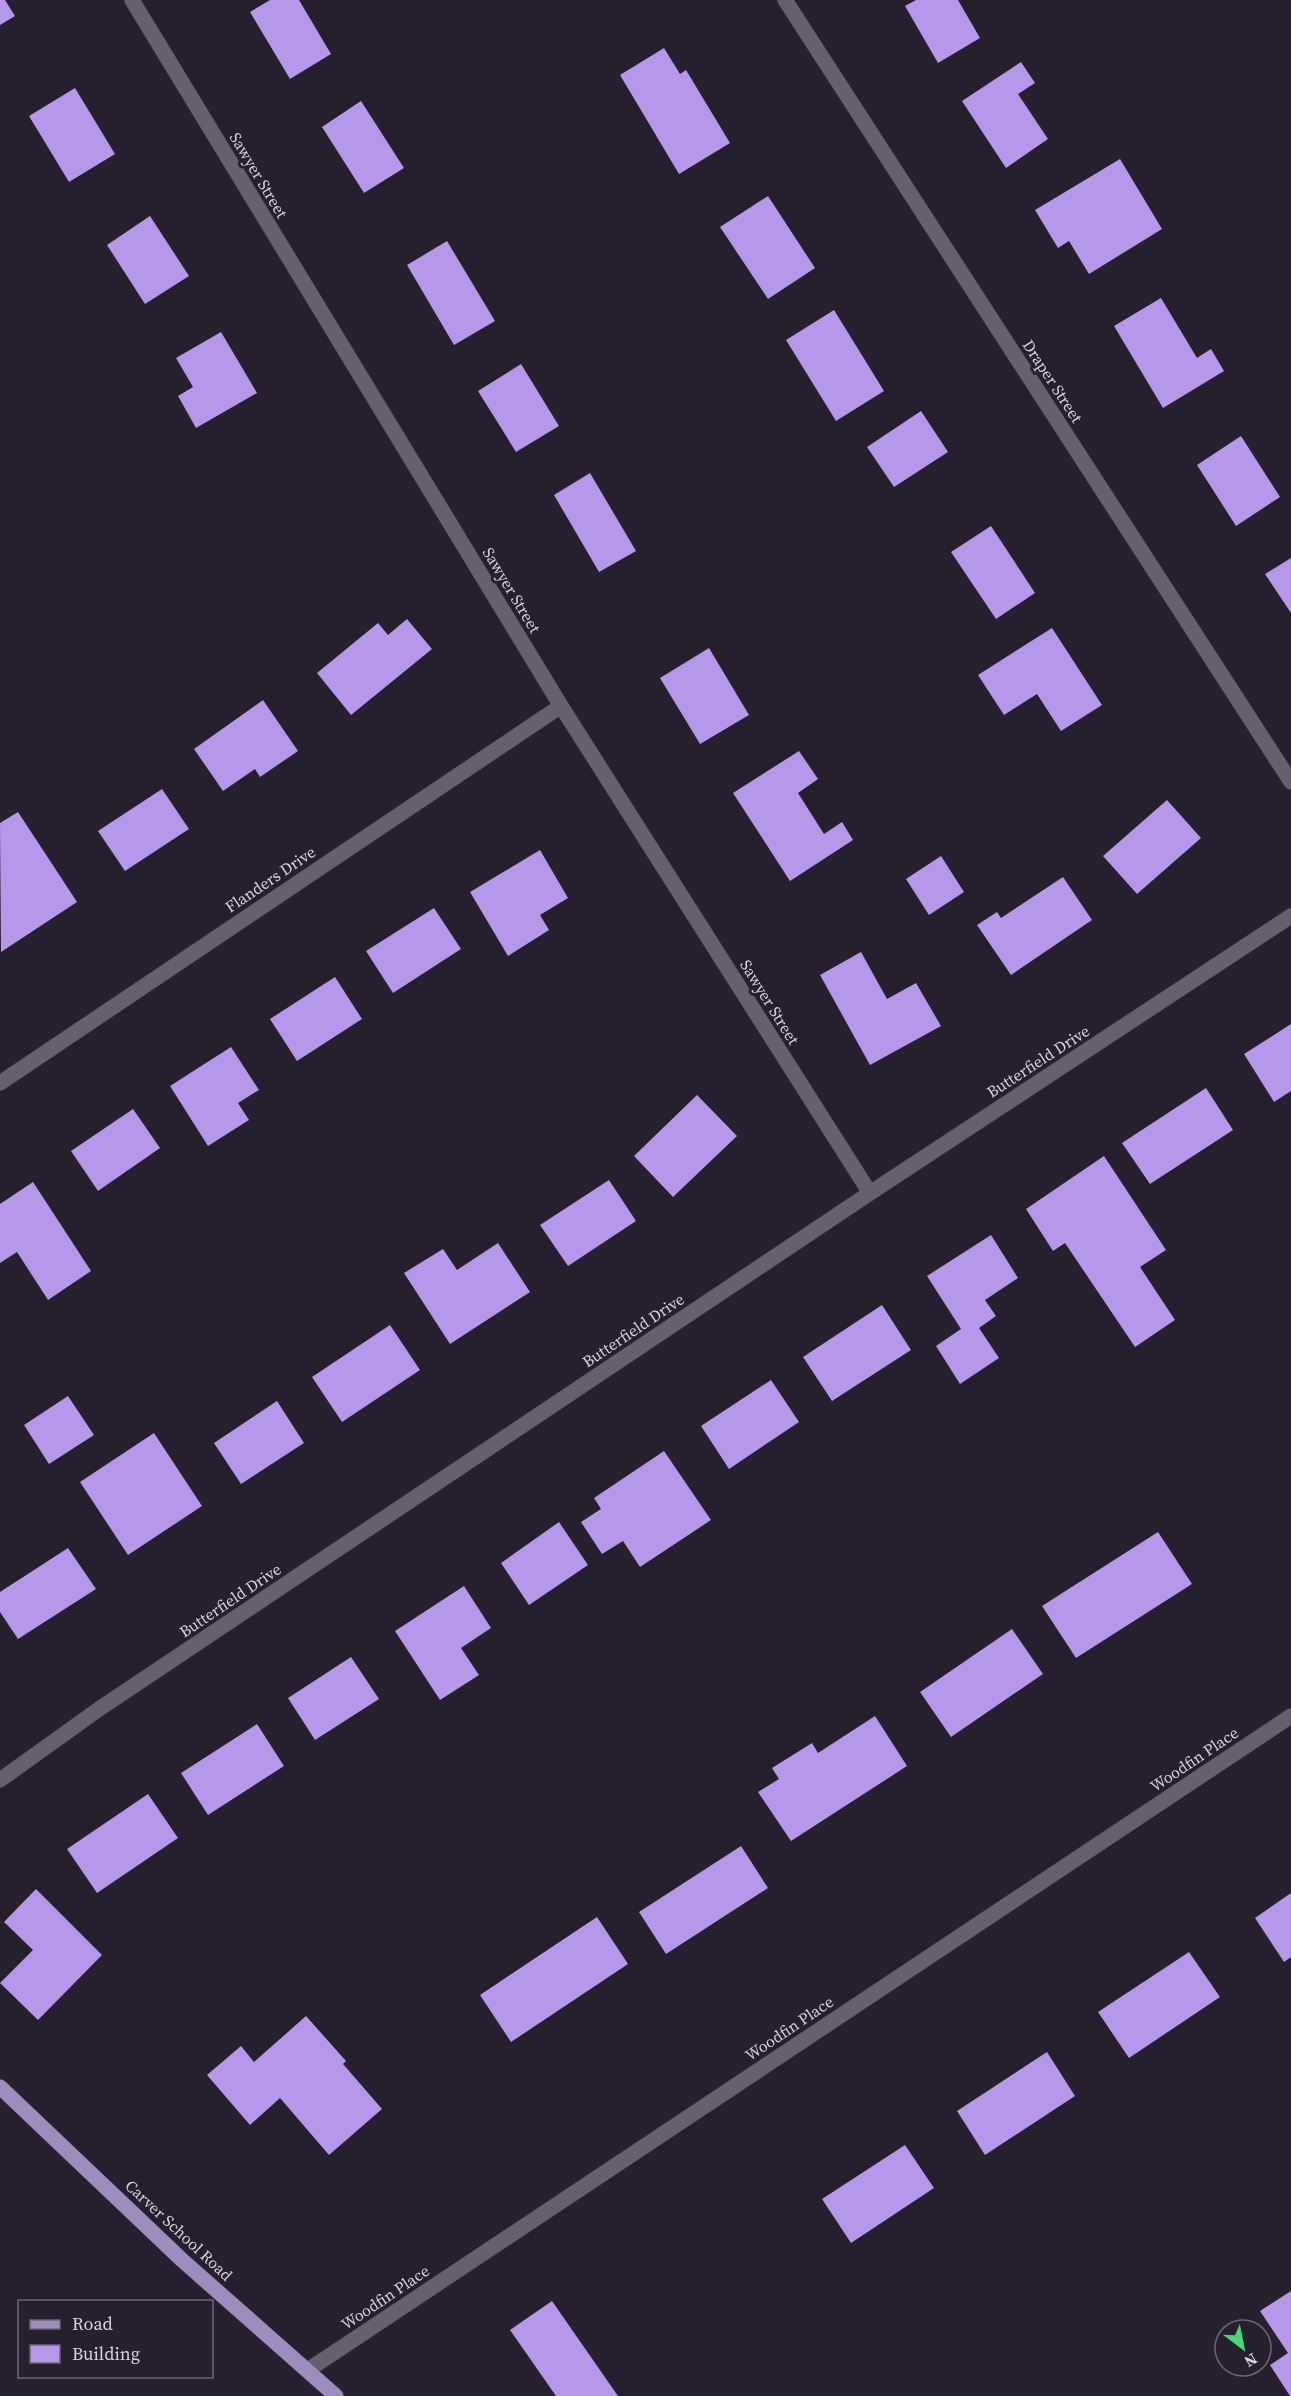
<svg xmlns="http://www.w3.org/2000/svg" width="1291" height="2396" viewBox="0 0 1291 2396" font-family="'Source Serif 4',serif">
<rect width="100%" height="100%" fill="#251f2e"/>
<path fill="#b797ea" d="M0,0H5L15,16L0,25Z
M270,0H299L331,54L290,79L250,12Z
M916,0H958L980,38L938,63L905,6Z
M664,48L680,74L686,70L730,143L679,174L620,75Z
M1021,62L1035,83L1018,94L1048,139L1006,168L962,101Z
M75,88L115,154L69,182L29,116Z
M361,101L404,168L364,193L322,127Z
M1120,159L1162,229L1089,274L1069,241L1058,248L1035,210Z
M768,196L815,268L768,299L720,227Z
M150,216L189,276L145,304L107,245Z
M447,241L495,321L454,345L407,265Z
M1161,298L1197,358L1211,349L1224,371L1163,408L1114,326Z
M834,310L884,391L836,421L786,340Z
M221,332L257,393L196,428L178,396L193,387L176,358Z
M521,364L559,426L516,452L478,391Z
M921,411L948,452L894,487L867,447Z
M1241,436L1280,497L1236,526L1197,465Z
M590,473L636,551L599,572L554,495Z
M991,526L1035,593L996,619L951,552Z
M1291,558V613L1265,574Z
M407,619L432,649L351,715L317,673L378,623L388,635Z
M1052,628L1102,705L1061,731L1037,694L1004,715L978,675Z
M709,648L749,715L700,744L660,678Z
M263,700L298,751L260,777L255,769L223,791L194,749Z
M799,751L818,779L798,793L824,834L842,822L853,840L790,881L733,793Z
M162,789L189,829L125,871L98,831Z
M1167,800L1201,838L1137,894L1103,856Z
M18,812L77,902L1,952L0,823Z
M540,850L568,898L540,915L549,930L508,956L470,892Z
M941,856L964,892L929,915L906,879Z
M1063,877L1092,920L1011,975L977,925L997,912L1001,918Z
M434,908L461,949L393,993L366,951Z
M861,952L887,999L916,983L941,1026L870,1065L820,975Z
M335,977L362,1019L297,1061L270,1019Z
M1291,1024V1091L1274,1102L1244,1054Z
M231,1047L259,1090L238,1103L249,1120L208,1146L170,1086Z
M1206,1088L1233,1130L1150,1184L1122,1143Z
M697,1095L737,1136L673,1197L634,1156Z
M133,1109L160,1148L98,1191L71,1151Z
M1104,1156L1166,1250L1140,1267L1175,1320L1135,1347L1065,1243L1053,1251L1026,1209Z
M609,1180L636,1221L568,1266L540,1225Z
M33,1182L91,1271L48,1300L17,1252L0,1263V1204Z
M991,1235L1018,1278L985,1300L996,1316L979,1328L999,1358L960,1384L936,1346L961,1329L927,1276Z
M498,1243L530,1292L450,1344L404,1273L443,1249L457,1270Z
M882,1305L911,1350L832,1401L803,1357Z
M390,1325L420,1370L342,1422L312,1377Z
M771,1380L799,1422L729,1469L701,1426Z
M68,1396L94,1435L49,1464L24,1425Z
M277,1401L304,1443L241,1484L214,1443Z
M154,1433L202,1506L128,1555L80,1482Z
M664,1451L711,1520L640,1567L623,1541L602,1554L581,1522L601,1509L594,1498Z
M559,1522L588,1565L529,1605L501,1563Z
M1158,1532L1192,1584L1076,1658L1042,1606Z
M68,1548L96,1589L18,1639L0,1612V1592Z
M464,1586L491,1628L461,1648L479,1675L440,1700L395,1631Z
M1012,1629L1043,1674L951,1737L920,1692Z
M351,1657L379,1699L315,1740L288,1698Z
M875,1716L907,1766L791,1841L758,1792L779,1779L772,1768L812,1743L818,1753Z
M257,1724L284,1766L208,1815L181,1773Z
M148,1794L178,1838L97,1893L67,1849Z
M741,1846L768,1888L666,1954L639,1912Z
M36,1889L102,1955L38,2020L0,1983L33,1950L4,1922Z
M1291,1893V1957L1284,1962L1255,1918Z
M597,1917L628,1964L511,2042L480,1995Z
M1189,1952L1220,1997L1129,2058L1098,2012Z
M306,2016L346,2061L343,2064L382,2109L329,2155L280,2098L250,2125L207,2075L241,2046L254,2062Z
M1047,2052L1075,2096L985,2155L957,2111Z
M905,2145L934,2188L851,2243L822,2199Z
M1291,2291V2396H1290L1270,2365L1288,2353L1260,2311Z
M552,2301L618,2396H556L510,2330Z"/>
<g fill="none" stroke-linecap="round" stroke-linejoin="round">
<defs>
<path id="minor" d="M132,0L561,706L870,1193
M785,0L1291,782
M0,1083L561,706
M0,1780L99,1709L870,1193L1291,916
M308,2370L1291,1716"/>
<path id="primary" d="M0,2087L182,2260L336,2396"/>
</defs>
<use href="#minor" stroke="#3e3946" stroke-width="16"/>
<use href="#primary" stroke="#3e3946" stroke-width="16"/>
<use href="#minor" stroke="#655f70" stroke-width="15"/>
<use href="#primary" stroke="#9e8cbd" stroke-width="15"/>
</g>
<g text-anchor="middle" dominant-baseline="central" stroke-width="6" stroke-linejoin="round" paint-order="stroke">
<g font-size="16" fill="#d6d2dc" stroke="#251f2e">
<text transform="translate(259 175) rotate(59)">Sawyer Street</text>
<text transform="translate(1053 381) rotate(57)">Draper Street</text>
<text transform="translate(512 590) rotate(59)">Sawyer Street</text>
<text transform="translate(270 879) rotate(-34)">Flanders Drive</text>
<text transform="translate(770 1002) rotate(58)">Sawyer Street</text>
<text transform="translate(1038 1061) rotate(-33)">Butterfield Drive</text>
<text transform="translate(633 1330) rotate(-34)">Butterfield Drive</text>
<text transform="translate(230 1600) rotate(-34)">Butterfield Drive</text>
<text transform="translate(1194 1759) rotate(-34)">Woodfin Place</text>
<text transform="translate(789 2028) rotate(-34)">Woodfin Place</text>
<text transform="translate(179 2230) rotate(43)">Carver School Road</text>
<text transform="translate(385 2297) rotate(-34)">Woodfin Place</text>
</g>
</g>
<rect x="18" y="2300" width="195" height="78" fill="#251f2e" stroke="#6c6774" stroke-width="1.5"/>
<rect x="30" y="2320" width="30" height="9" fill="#9e8cbd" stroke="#6c6774" stroke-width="1.5"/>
<text x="72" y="2330" font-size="18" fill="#d6d2dc">Road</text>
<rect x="30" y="2345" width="30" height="18" fill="#b797ea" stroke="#6c6774" stroke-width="1.5"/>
<text x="72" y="2360" font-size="18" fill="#d6d2dc">Building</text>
<g transform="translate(1243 2348) rotate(148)"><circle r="28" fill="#251f2e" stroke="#6c6774" stroke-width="1.5"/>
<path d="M0-4.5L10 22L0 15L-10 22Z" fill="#47d779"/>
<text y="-9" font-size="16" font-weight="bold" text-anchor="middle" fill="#d6d2dc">N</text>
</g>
</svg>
